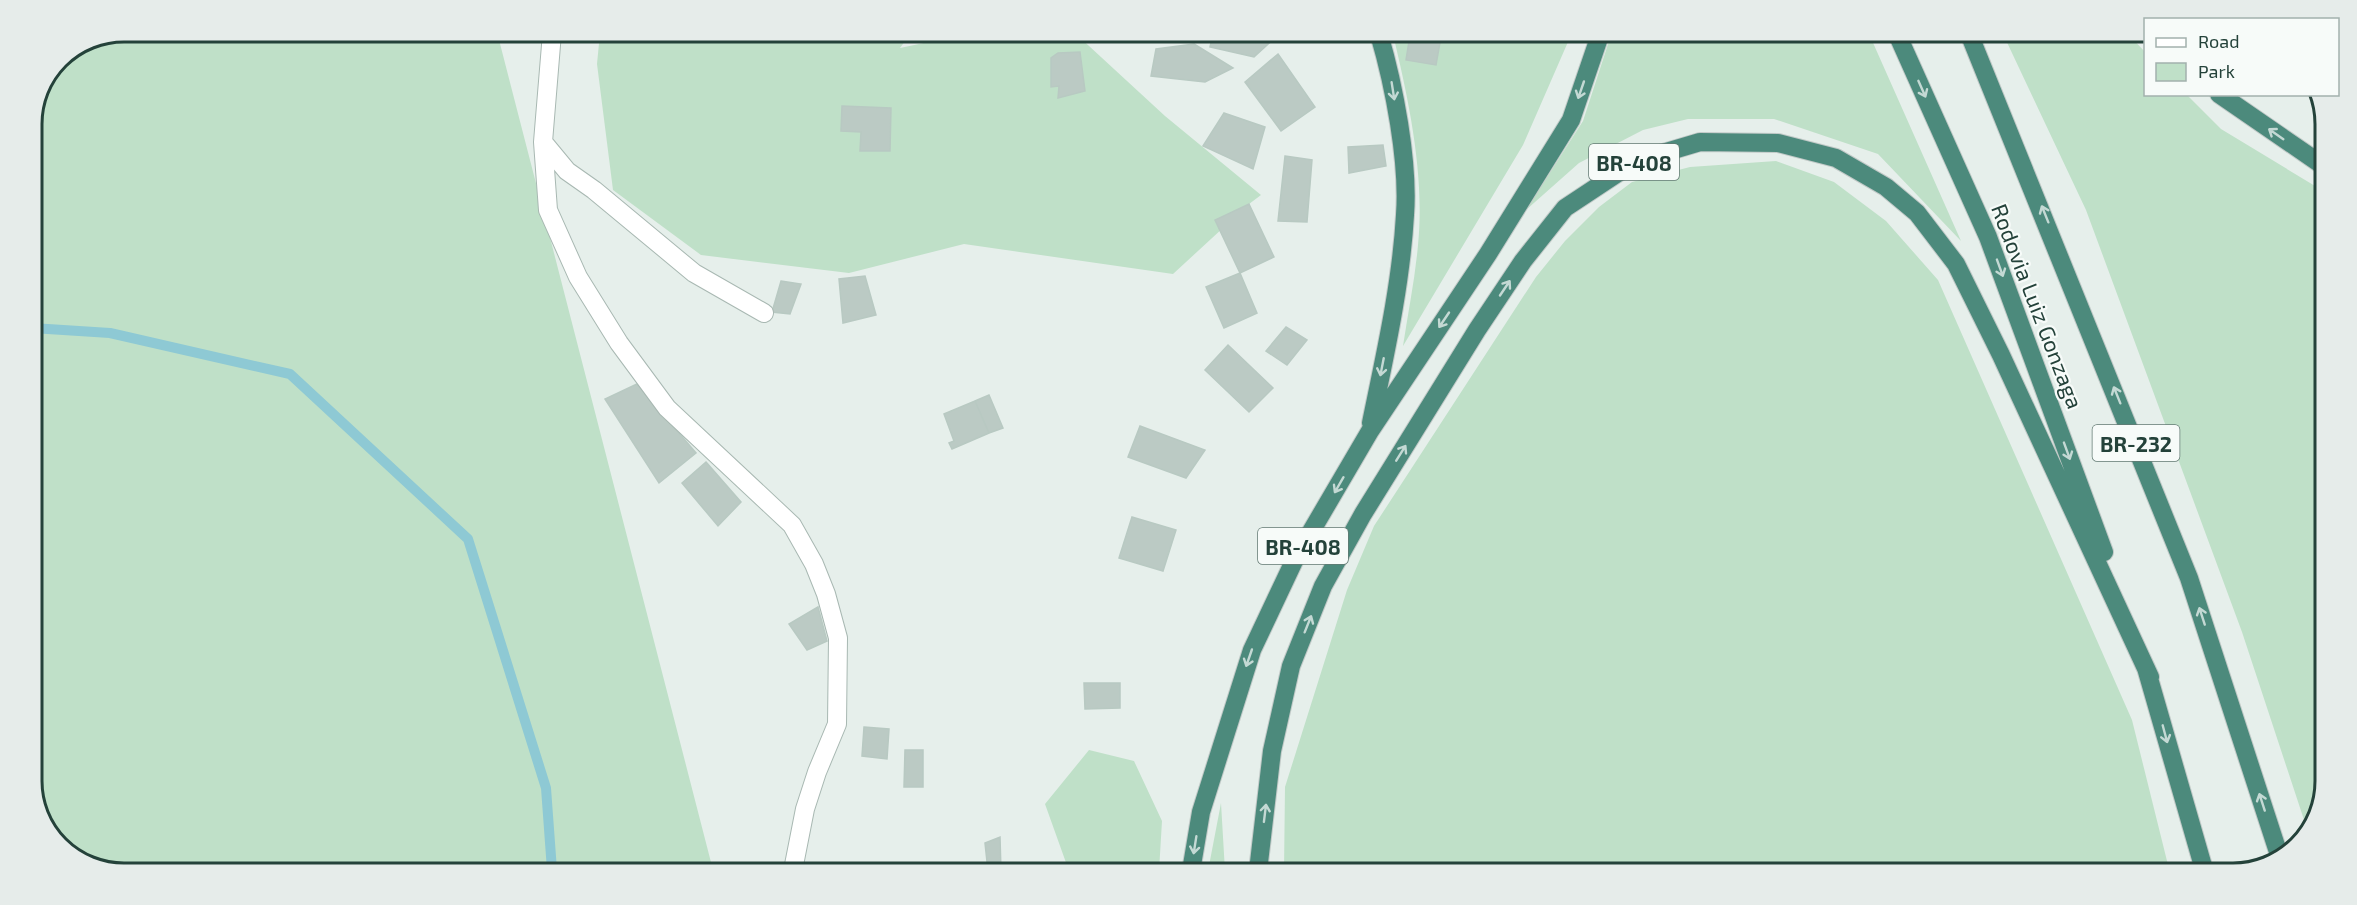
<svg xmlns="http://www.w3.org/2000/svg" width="2357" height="905" viewBox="0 0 2357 905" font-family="'Exo 2',sans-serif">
<rect width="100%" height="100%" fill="#e6efeb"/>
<path fill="#bfe0c8" d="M124,32H497L713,870L94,868L50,837L32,787V118L59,58Z
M600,33H911L900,48L971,33L1076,34L1165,116L1261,195L1249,204L1173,274L964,244L849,273L701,255L613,190L597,64Z
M1393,34L1571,35L1523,145L1403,346C1408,313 1415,279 1418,245C1425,175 1409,102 1393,34Z
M1611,35L1870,36L1961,241L1878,154L1774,119H1688L1643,130L1579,163L1526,210L1583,121Z
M2004,36H2130L2145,52L2146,94L2187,95L2221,129L2325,192L2320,811L2307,829L2242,632L2086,210Z
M1776,161L1834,182L1886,221L1938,280L2132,720L2170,873L1284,871L1285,787L1347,590L1374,526L1536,277L1565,241L1599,207L1632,182L1690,167Z
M1089,750L1134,761L1162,821L1159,871H1069L1045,804Z
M1221,803L1225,871H1208Z"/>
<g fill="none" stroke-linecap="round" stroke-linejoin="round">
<path stroke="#8ec9d4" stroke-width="10" d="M32,328L110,333L290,374L468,539L546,788L552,870"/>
</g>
<path fill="#bbcac4" stroke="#b8c9c2" stroke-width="1.5" d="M1213,34H1279L1254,57L1210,47Z
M1410,35L1441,37L1436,65L1406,60Z
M1194,44L1233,68L1205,82L1151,76L1156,49Z
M1080,52L1085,91L1058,98L1059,86L1051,87V58L1058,53Z
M1278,54L1315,107L1281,131L1245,82Z
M842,106L891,108L890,151H860L861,132L841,131Z
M1224,113L1265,127L1253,169L1203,146Z
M1383,145L1386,166L1349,173L1348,147Z
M1285,156L1312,160L1307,222L1278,221Z
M1249,204L1274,257L1240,273L1215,220Z
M1240,273L1257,313L1224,328L1206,287Z
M865,276L876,315L843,323L839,279Z
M781,281L801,284L790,314L772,312Z
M1286,327L1307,340L1287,365L1266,351Z
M1228,345L1273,388L1249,412L1205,370Z
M637,384L696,453L659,483L605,399Z
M989,395L1003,428L989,433L975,401Z
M975,401L989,433L952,449L949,443L954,441L944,414Z
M1140,426L1205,450L1186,478L1128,457Z
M706,462L741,502L718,526L682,483Z
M1132,517L1176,530L1163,571L1119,558Z
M818,607L827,641L807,650L789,624Z
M1084,683H1120V708L1085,709Z
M864,727L889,729L887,759L862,756Z
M905,750H923V787H904Z
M1000,837L1001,871H988L985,843Z"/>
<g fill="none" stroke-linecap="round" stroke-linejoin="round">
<defs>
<path id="minor" d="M552,33L543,142L548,210L578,277L619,343L667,408L792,525L814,564L826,594L838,638L837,724L817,772L805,809L793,870
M543,142L567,171L594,190L694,273L764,313"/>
<path id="trunk" d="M1898,36L1988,237L2104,552
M1970,36L2189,578L2280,858
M2219,94L2325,167
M1371,423C1385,355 1401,285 1405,215C1409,162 1394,85 1379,34
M2146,668L2205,873
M1191,871L1201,812L1252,650L1295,559L1370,431L1488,254L1571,120L1600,35
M1258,871L1272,751L1291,666L1323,586L1363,514L1477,330L1523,261L1565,208L1636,161L1700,142L1778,143L1836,158L1886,187L1917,213L1956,264L2001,355L2150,677"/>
</defs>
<use href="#minor" stroke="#a8b8b2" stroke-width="20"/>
<use href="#trunk" stroke="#c2cac8" stroke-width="20"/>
<use href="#minor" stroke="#fff" stroke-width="18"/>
<use href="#trunk" stroke="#4c8a7c" stroke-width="18"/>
</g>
<defs><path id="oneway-shaft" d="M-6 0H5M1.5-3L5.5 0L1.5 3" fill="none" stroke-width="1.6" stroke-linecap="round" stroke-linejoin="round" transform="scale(1.5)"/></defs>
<g stroke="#c4d9d4">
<use href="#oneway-shaft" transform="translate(1922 89) rotate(66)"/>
<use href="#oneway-shaft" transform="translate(1581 90) rotate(109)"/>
<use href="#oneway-shaft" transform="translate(1393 91) rotate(81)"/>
<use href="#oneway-shaft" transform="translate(2276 134) rotate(-145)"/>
<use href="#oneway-shaft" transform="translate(2045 214) rotate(-112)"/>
<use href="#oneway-shaft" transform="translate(2000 268) rotate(70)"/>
<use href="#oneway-shaft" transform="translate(1505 288) rotate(-56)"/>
<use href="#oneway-shaft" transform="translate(1444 320) rotate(124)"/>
<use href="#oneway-shaft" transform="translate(1382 367) rotate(101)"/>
<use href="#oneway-shaft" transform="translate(2117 395) rotate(-112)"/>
<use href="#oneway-shaft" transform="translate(2067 451) rotate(70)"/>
<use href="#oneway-shaft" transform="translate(1401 453) rotate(-58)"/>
<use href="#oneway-shaft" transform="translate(1339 485) rotate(120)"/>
<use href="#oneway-shaft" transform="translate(2202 616) rotate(-108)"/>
<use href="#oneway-shaft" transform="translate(1308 624) rotate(-68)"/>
<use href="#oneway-shaft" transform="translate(1249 658) rotate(109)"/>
<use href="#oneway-shaft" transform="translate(2165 734) rotate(75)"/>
<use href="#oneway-shaft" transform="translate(2262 802) rotate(-108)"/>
<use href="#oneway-shaft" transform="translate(1265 813) rotate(-83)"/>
<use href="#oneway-shaft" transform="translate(1195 845) rotate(99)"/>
</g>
<g text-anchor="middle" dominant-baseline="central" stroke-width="4.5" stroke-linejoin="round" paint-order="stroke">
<g fill="#f7fbf9" stroke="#637a73" stroke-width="1.5">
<rect x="1589" y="144" width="90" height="36" rx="4.5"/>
<rect x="2092.5" y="425" width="87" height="36" rx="4.5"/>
<rect x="1258" y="528" width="90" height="36" rx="4.5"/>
</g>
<g font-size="21" font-weight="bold" fill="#24423a">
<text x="1634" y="162">BR-408</text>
<text x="2136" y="443">BR-232</text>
<text x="1303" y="546">BR-408</text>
</g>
<g font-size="22" fill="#24423a" stroke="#f7fbf9">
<text transform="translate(2038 306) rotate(69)">Rodovia Luiz Gonzaga</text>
</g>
</g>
<path d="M0 0H2357V905H0ZM124 42H2233A82 82 0 0 1 2315 124V781A82 82 0 0 1 2233 863H124A82 82 0 0 1 42 781V124A82 82 0 0 1 124 42Z" fill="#e6ecea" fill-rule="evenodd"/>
<path fill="none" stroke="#24423a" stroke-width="3" d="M124 42H2233A82 82 0 0 1 2315 124V781A82 82 0 0 1 2233 863H124A82 82 0 0 1 42 781V124A82 82 0 0 1 124 42Z"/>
<rect x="2144" y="18" width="195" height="78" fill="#f7fbf9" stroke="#a3b1ad" stroke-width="1.5"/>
<rect x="2156" y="38" width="30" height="9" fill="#ffffff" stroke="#a3b1ad" stroke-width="1.5"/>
<text x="2198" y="48" font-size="18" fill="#24423a">Road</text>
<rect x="2156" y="63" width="30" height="18" fill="#bfe0c8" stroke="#a3b1ad" stroke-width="1.5"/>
<text x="2198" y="78" font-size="18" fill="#24423a">Park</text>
</svg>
